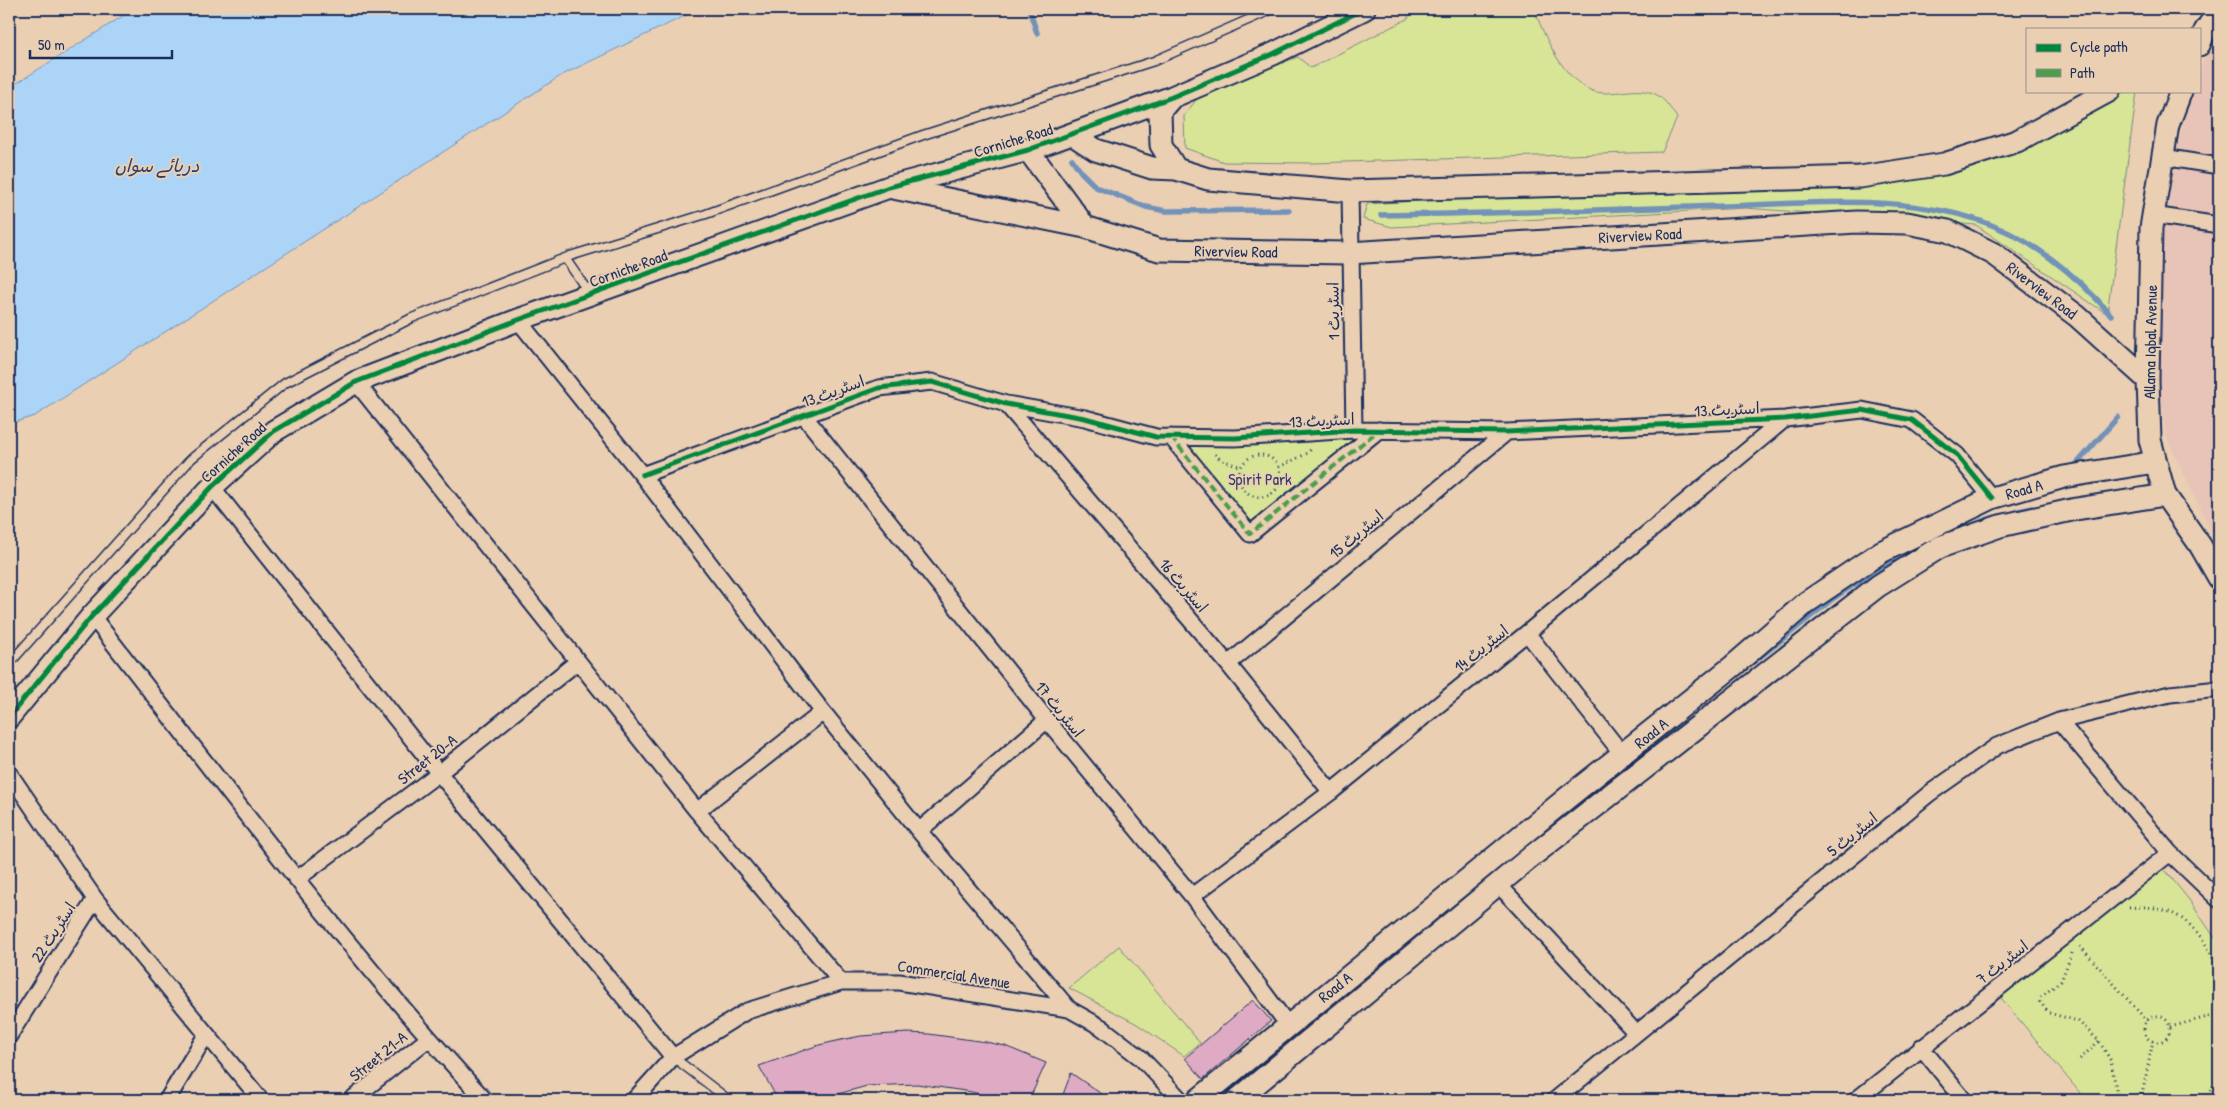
<svg xmlns="http://www.w3.org/2000/svg" width="2228" height="1109" viewBox="0 0 2228 1109" font-family="'Patrick Hand','Playpen Sans Arabic',sans-serif">
<rect width="100%" height="100%" fill="#eacfb2"/>
<filter id="ink" filterUnits="userSpaceOnUse"><feTurbulence type="fractalNoise" baseFrequency=".02" numOctaves="2"/><feDisplacementMap in="SourceGraphic" scale="10" xChannelSelector="R" yChannelSelector="G"/><feConvolveMatrix kernelMatrix="1 2 1 2 8 2 1 2 1" color-interpolation-filters="sRGB"/></filter>
<g filter="url(#ink)">
<path fill="#e7c4b7" d="M2219,27V547L2166,436L2157,362L2160,236L2170,179L2189,101L2193,91H2199V73L2212,38Z"/>
<path fill="#d8e597" stroke="#7a8a7a" d="M1405,9H1534C1544,35 1560,73 1586,88C1607,101 1635,83 1657,95C1665,99 1672,111 1677,118L1662,152L1312,163L1224,162L1185,148L1184,116L1202,92L1298,57L1311,68L1409,18Z
M2125,91H2137L2107,314L1976,225L1745,208L1392,227L1363,219L1367,204L1762,180L1981,162L2104,105Z
M1374,434L1255,531L1184,447Z
M2161,865L2189,900L2219,944V1100H2086L1997,993Z
M1119,946L1200,1043L1184,1056L1137,1024L1069,988Z"/>
<path fill="#acd4f6" stroke="#7292b9" d="M134,9H699L562,75L35,416L9,424V88Z"/>
<g fill="none" stroke-linecap="round" stroke-linejoin="round">
<path stroke="#7292b9" stroke-width="5.5" d="M1029,9L1037,33
M1072,159L1081,172L1096,187L1146,207L1166,211L1289,210
M1381,215C1496,214 1611,209 1726,206C1809,203 1898,194 1978,220C2030,237 2076,274 2111,315
M2073,468L2118,417
M2018,511L2033,508
M1961,529L1994,517
M1755,661L1831,600L1853,585L1910,554
M1529,842L1684,718
M1233,1086L1489,875"/>
</g>
<path fill="#dfaac4" stroke="#1b2f5e" d="M1253,1000L1271,1021L1203,1079L1185,1058Z
M908,1033L929,1034L986,1042L1005,1046L1046,1063L1029,1100H1000L972,1092L917,1084L867,1086L816,1100H778L759,1066L819,1045L841,1040L861,1036Z
M1071,1073L1110,1100H1061Z"/>
<g fill="none" stroke-linecap="round" stroke-linejoin="round">
<defs>
<path id="lane" d="M565,258L589,293
M9,664L191,459L285,383L412,318L570,256L706,214L923,135L1154,61L1273,9
M673,1057L729,1100"/>
<path id="street" d="M2163,157L2219,166
M1350,191L1354,430
M2153,215L2219,225
M518,320L642,475L823,712L919,831L1069,1009
M356,382L697,811L841,982
M1006,404L1228,664L1331,792
M804,416L1047,720L1192,896L1288,1025
M1171,437L1250,534L1379,430
M642,475L879,388L932,382L1006,404L1085,418L1156,437L1235,438L1354,430L1507,432L1785,419L1862,410L1912,420L1957,455L1992,498
M212,487L439,773L673,1057
M92,616C220,780 344,948 485,1100
M1527,633L1623,755
M1228,664L1507,432
M2059,721L2170,853L2219,900
M9,773L95,899L261,1100
M697,811L823,712
M919,831L1047,720
M297,879L439,773L577,662
M1499,885L1636,1033
M1192,896L1331,792L1527,633L1785,419
M9,1036L95,899
M1921,1047L1964,1100
M167,1100L206,1035
M351,1100L428,1039
M634,1100L673,1057L747,1011L841,982H899L1069,1009L1101,1027L1141,1058L1181,1100
M1555,1100L1930,793L1997,746L2059,721L2170,694L2219,689
M1856,1100L2170,853"/>
<path id="secondary" d="M2199,45L2205,31L2219,10
M2181,91L2168,125L2151,228L2148,380L2150,440L2165,495L2200,545L2219,578
M1172,97L1160,111L1161,145L1176,169
M1072,134L1096,150L1152,168L1176,169L1208,179L1350,191L1860,177L1944,164L2017,141L2109,91
M1028,150L1085,227
M893,188L1085,227L1159,250L1349,253L1857,222L1907,223L1948,231L1994,254L2077,316L2148,380
M9,717L92,616L212,487L274,431L356,382L518,320L889,187L1028,150L1172,97L1273,54L1364,9
M1198,1100L1567,798L1733,666L1807,602L1881,552L1992,498L2064,477L2155,462
M1237,1100L1532,856L1878,586L1940,547L2000,526L2076,509L2165,495"/>
</defs>
<use href="#lane" stroke="#1b2f5e" stroke-width="11"/>
<use href="#street" stroke="#1b2f5e" stroke-width="19"/>
<use href="#secondary" stroke="#1b2f5e" stroke-width="25"/>
<path stroke="#1b2f5e" stroke-width="3" stroke-dasharray="1 4" stroke-linecap="butt" d="M1215,454L1220,459L1241,467
M1239 476a21 21 0 1 1 42 0a21 21 0 1 1-42 0Z
M1279,467L1308,453L1311,449
M2129,908C2177,901 2205,931 2219,974
M2080,946L2147,1021
M2072,953L2061,981L2042,996L2040,1002L2049,1013L2078,1021L2099,1041L2111,1061L2118,1100
M2144 1029a13 13 0 1 1 26 0a13 13 0 1 1-26 0Z
M2170,1027L2219,1014
M2080,1059L2099,1041
M2141,1100L2153,1041
M2205,1100L2219,1076"/>
<use href="#lane" stroke="#eacfb2" stroke-width="8"/>
<use href="#street" stroke="#eacfb2" stroke-width="15"/>
<use href="#secondary" stroke="#eacfb2" stroke-width="21"/>
<path stroke="#4c9d4c" stroke-width="4" stroke-dasharray="8 4" stroke-linecap="butt" d="M1171,437L1250,534L1379,430"/>
<defs>
<path id="cycleway" d="M642,475L879,388L932,382L1006,404L1085,418L1156,437L1235,438L1354,430L1507,432L1785,419L1862,410L1912,420L1957,455L1992,498
M9,717L92,616L212,487L274,431L356,382L518,320L889,187L1028,150L1172,97L1273,54L1364,9"/>
</defs>
<use href="#cycleway" stroke="#eacfb2" stroke-width="8"/>
<use href="#cycleway" stroke="#00873e" stroke-width="5"/>
</g>
</g>
<g text-anchor="middle" dominant-baseline="central" stroke-width="4" stroke-linejoin="round" paint-order="stroke">
<g font-size="16" fill="#1b2f5e" stroke="#eacfb2">
<text transform="translate(1013 140) rotate(-17)">Corniche Road</text>
<text transform="translate(1640 235) rotate(-3)">Riverview Road</text>
<text transform="translate(1236 251) rotate(1)">Riverview Road</text>
<text transform="translate(628 268) rotate(-20)">Corniche Road</text>
<text transform="translate(2042 290) rotate(37)">Riverview Road</text>
<text transform="translate(1333 311) rotate(-91)">اسٹریٹ 1</text>
<text transform="translate(2150 342) rotate(-89)">Allama Iqbal Avenue</text>
<text transform="translate(833 391) rotate(-20)">اسٹریٹ 13</text>
<text transform="translate(1727 409) rotate(-3)">اسٹریٹ 13</text>
<text transform="translate(1322 420) rotate(-3)">اسٹریٹ 13</text>
<text transform="translate(233 452) rotate(-42)">Corniche Road</text>
<text transform="translate(2024 489) rotate(-16)">Road A</text>
<text transform="translate(1356 534) rotate(-40)">اسٹریٹ 15</text>
<text transform="translate(1184 585) rotate(49)">اسٹریٹ 16</text>
<text transform="translate(1481 648) rotate(-39)">اسٹریٹ 14</text>
<text transform="translate(1060 709) rotate(51)">اسٹریٹ 17</text>
<text transform="translate(1651 733) rotate(-39)">Road A</text>
<text transform="translate(427 759) rotate(-38)">Street 20-A</text>
<text transform="translate(1852 834) rotate(-39)">اسٹریٹ 5</text>
<text transform="translate(53 932) rotate(-57)">اسٹریٹ 22</text>
<text transform="translate(2002 962) rotate(-38)">اسٹریٹ 7</text>
<text transform="translate(954 974) rotate(9)">Commercial Avenue</text>
<text transform="translate(1335 987) rotate(-39)">Road A</text>
<text transform="translate(378 1056) rotate(-39)">Street 21-A</text>
</g>
<g font-size="16" fill="#2e4164" stroke="#eacfb2">
<text x="1260" y="479">Spirit Park</text>
</g>
<g font-size="18" font-style="italic" fill="#2a406d" stroke="#eacfb2">
<text x="157" y="165">دریائے سواں</text>
</g>
</g>
<rect width="2228" height="1109" fill="none" stroke="#eacfb2" stroke-width="30"/>
<rect x="15" y="15" width="2198" height="1079" fill="none" stroke="#1b2f5e" stroke-width="2" filter="url(#ink)"/>
<rect x="2026" y="28" width="175" height="65" fill="#eacfb2" stroke="#978f90"/>
<rect x="2036" y="44" width="25" height="8" fill="#00873e" stroke="#978f90"/>
<text x="2070" y="52" font-size="15" fill="#1b2f5e">Cycle path</text>
<rect x="2036" y="69" width="25" height="8" fill="#4c9d4c" stroke="#978f90"/>
<text x="2070" y="78" font-size="15" fill="#1b2f5e">Path</text>
<path d="M30 50v8h142v-8" fill="none" stroke="#1b2f5e" stroke-width="2.5"/>
<text x="38" y="50" font-size="15" fill="#1b2f5e" stroke="#eacfb2" stroke-width="4" paint-order="stroke">50 m</text>
</svg>
